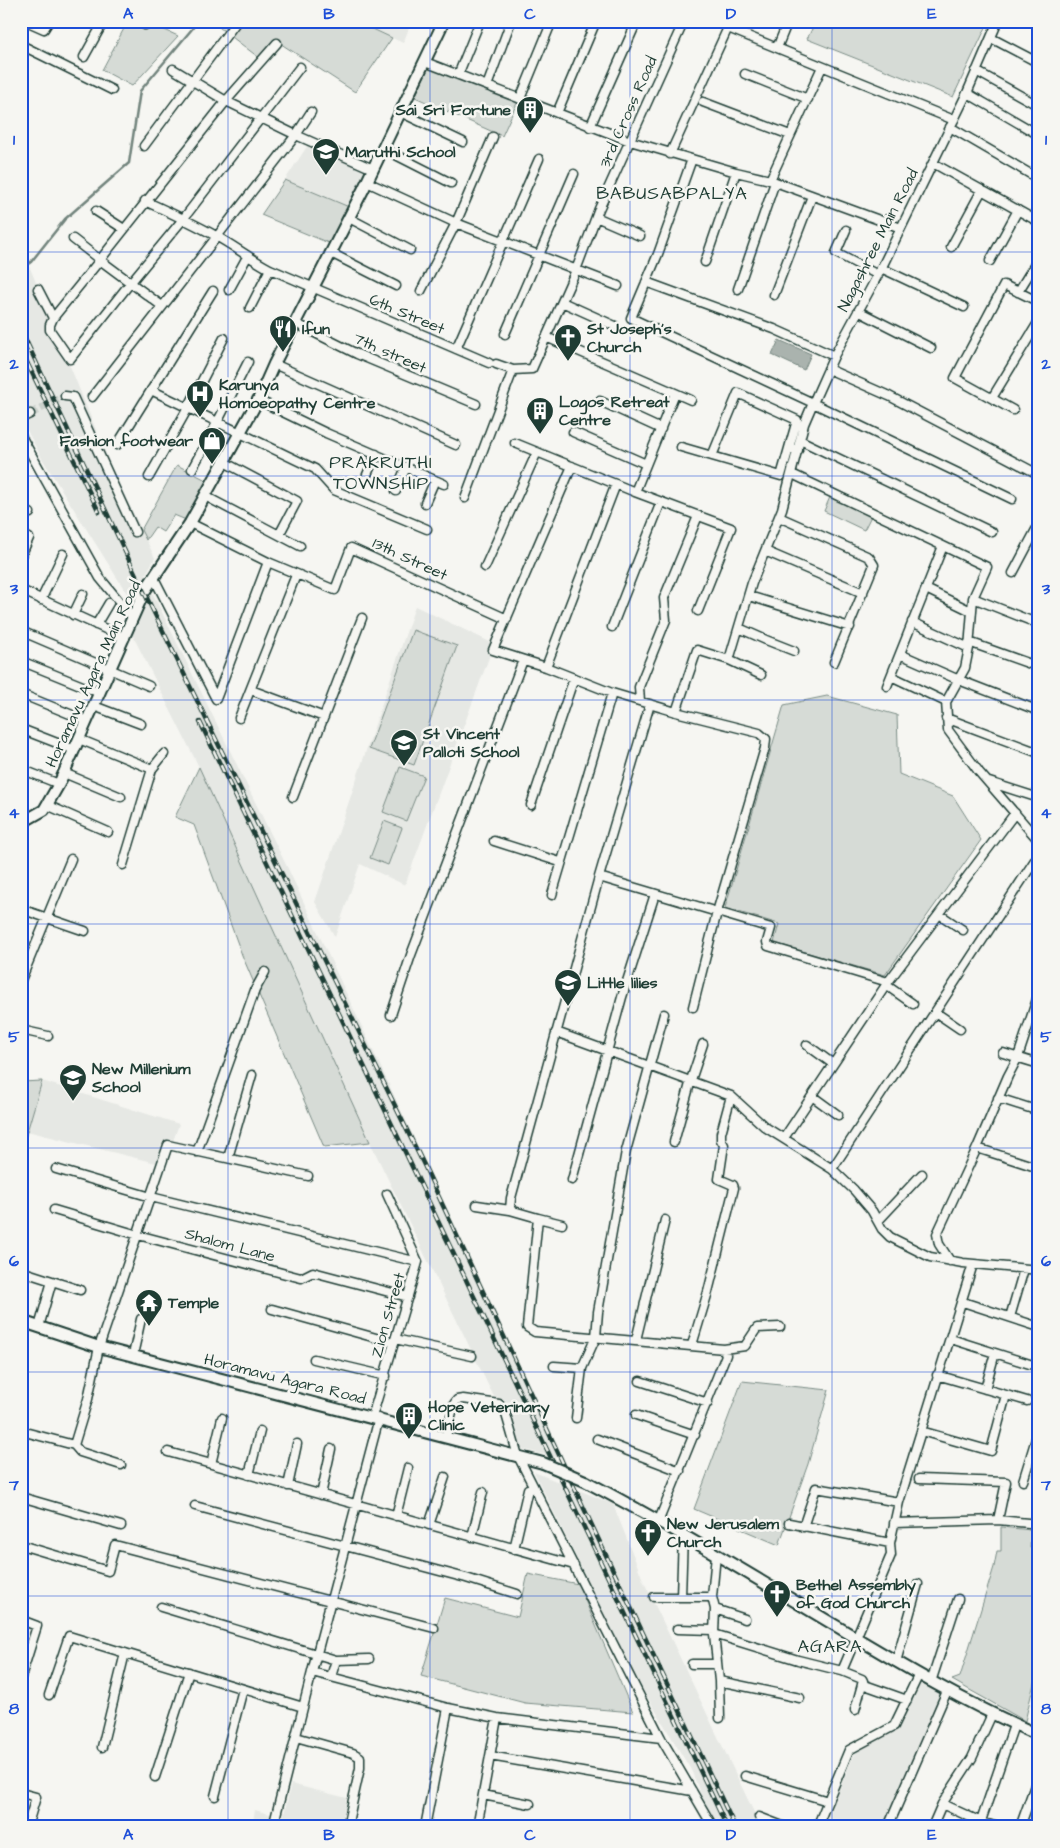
<svg xmlns="http://www.w3.org/2000/svg" width="1060" height="1848" viewBox="0 0 1060 1848" font-family="'Architects Daughter',sans-serif">
<rect width="100%" height="100%" fill="#f6f6f2"/>
<filter id="ink" filterUnits="userSpaceOnUse"><feTurbulence type="fractalNoise" baseFrequency=".02" numOctaves="2"/><feDisplacementMap in="SourceGraphic" scale="10" xChannelSelector="R" yChannelSelector="G"/><feConvolveMatrix kernelMatrix="1 2 1 2 8 2 1 2 1" color-interpolation-filters="sRGB"/></filter>
<g filter="url(#ink)">
<path fill="#e6e8e4" d="M361,21H412L403,43L360,23Z
M308,145L366,172L349,207L285,180Z
M21,246L112,469L155,558L131,600L41,457L21,419Z
M151,590L291,875L564,1459L520,1449L508,1410L493,1395L370,1142L199,767L131,632Z
M415,606L494,644L405,885L360,864L335,937L315,902Z
M42,1081L179,1124L172,1144L163,1141L156,1163L27,1131Z
M534,1472L613,1504L643,1580L761,1827H714L691,1770L636,1678Z
M918,1681L942,1694L884,1827H823L853,1757L859,1749L899,1726Z
M291,1784L347,1798L341,1827H252L255,1810L283,1818Z"/>
<path fill="#d6dbd6" stroke="#7a8c85" d="M128,21H145L178,36L132,86L102,70Z
M211,21H361L360,23L392,38L355,92L275,40L258,57Z
M816,21H989L953,97L807,39Z
M430,64L517,103L502,136L415,97Z
M285,180L349,207L331,244L261,215Z
M177,465L208,481L186,520L174,515L163,532L155,527L146,540L141,530Z
M830,497L871,516L864,530L824,511Z
M413,630L457,646L414,765L369,749Z
M827,696L897,715L899,774L953,796L981,840L885,975L774,943L779,924L725,908L784,705Z
M199,767L370,1142L324,1147L242,955L194,825L175,817Z
M400,767L424,776L406,821L383,812Z
M384,821L402,828L388,865L370,858Z
M42,1081L21,1152V1082Z
M742,1381L829,1390L808,1464L779,1545L694,1509Z
M1001,1527L1031,1530L1030,1548L1039,1550V1662L1025,1721L952,1680L960,1677L994,1567L997,1551H1001Z
M528,1574L578,1584L633,1712L525,1703L421,1676L445,1598L518,1617Z"/>
<path fill="#aab3ae" stroke="#72847d" d="M779,340L811,354L804,370L772,355Z"/>
<g fill="none" stroke-linecap="round" stroke-linejoin="round">
<path stroke="#72847d" stroke-width="2.5" d="M21,269L31,262L65,219L129,163L140,91L192,29L197,21"/>
<path stroke="#cbd1cc" stroke-width="8" stroke-dasharray="8 4" stroke-linecap="butt" d="M30,414L65,396"/>
<defs>
<path id="minor" d="M26,21L44,29L49,21
M145,25L147,21
M728,28L954,120
M991,38L1039,63
M21,45L112,90
M777,48L788,21
M84,57L104,21
M425,62L630,141L736,172L770,180L901,228
M173,69L226,101L296,135L373,169
M976,71L1039,106
M745,74L808,99
M458,75L480,21
M487,86L511,21
M967,93L1039,135
M520,99L552,21
M703,102L790,135
M400,112L463,142
M557,113L596,21
M590,127L637,21
M950,127L1039,179
M144,146L237,21
M382,148L451,183
M670,154L731,21
M692,159L658,254L631,318L813,403L1012,499
M933,163L1039,222
M770,180L822,67
M367,182L456,223L618,286
M145,201C169,212 193,223 216,236C234,246 251,259 270,269L489,363
M96,211L124,229
M596,217L640,236
M349,218L410,250
M846,230L836,253L878,275
M951,247L982,190
M331,253L396,286
M990,261L1018,210
M705,262L736,172
M881,268L964,307
M646,282L774,329L834,356
M38,289L53,318L100,260L73,239
M738,289L775,182
M229,290L247,257
M421,291L456,223L493,137
M1018,292L1039,258
M774,295L812,196
M562,302L615,326
M162,306L100,260L226,101L277,43
M250,308L270,269
M858,311L931,348
M53,318L50,325V330L70,359L131,282L184,218L300,67
M295,323L357,354L476,404
M505,334L574,174
M546,337L675,393L635,492
M456,349L539,159
M274,364L456,445
M496,364L513,370
M828,369L889,396L1038,474
M151,390L315,469L334,490L427,529
M675,393L691,400
M65,396L73,397L135,532
M92,397L296,135L311,112
M992,398L1039,321
M258,400L326,433L444,484
M600,401L661,429
M1013,410L955,378L1004,285L1039,302
M21,418L30,414
M573,432L646,464
M21,436L100,578L133,618
M800,440L992,532
M515,443L635,492L731,528L698,611
M117,445L213,291
M681,447L781,476L789,448
M712,456L738,393L797,420L789,448L798,450
M224,462L297,501L279,535
M572,466L493,650L546,667L612,693L676,712L697,650L729,660L761,675
M192,469L217,423L248,362
M792,474L987,567L973,598L969,648L965,668L946,702L948,730L979,772L1039,841
M149,477L188,408L224,338
M366,477L376,454
M396,491L406,467
M205,496L300,546
M465,498L513,370L532,369L576,270L599,209L684,21
M425,503L435,480
M21,509L30,513
M779,517L869,557L874,565L834,662
M190,523L268,562L335,590L351,548L507,619
M21,534L29,538L21,556
M765,551L863,593
M485,567L537,452
M1013,573L1039,524
M154,578L216,699L268,562
M926,589L971,611
M21,590L125,638
M749,596L850,627
M973,598L1039,624
M41,600L63,554
M73,615L83,594
M912,622L969,648
M96,625L109,603
M612,627L661,502
M739,628L766,640L794,651
M21,631L149,686
M969,642L1039,667
M900,654L959,680L1039,711
M729,660L752,583L782,509L804,424L813,403L834,356L880,271L967,93L998,21
M21,661L100,693
M546,667L616,484
M891,676L946,702
M887,686L943,546
M251,690L324,717
M21,694L87,721
M640,701L639,687L666,620L664,598L698,516
M650,704L599,877L511,1198L510,1210L538,1218L527,1327L535,1332L724,1349L745,1346L757,1328L780,1327
M94,706L141,724
M676,712L759,733L766,739L765,748L717,912L693,1007
M239,718L296,575
M946,718L1039,753
M21,729L75,750
M79,739L152,769
M21,769L59,784
M64,773L121,797
M989,782L1039,798
M293,797L362,618
M47,805L108,832
M531,805L574,678
M494,841L560,862
M123,865L152,769L164,754
M599,877L771,928L767,942L768,946L888,982
M552,895L612,693
M21,909L85,931
M939,914L963,930
M21,980L71,859
M886,985L913,1004
M935,1012L960,1029
M391,1015L411,955L523,660
M21,1030L48,1036
M556,1032L731,1096L765,1127L832,1169L854,1190L872,1211L882,1229L890,1237L930,1257L963,1263L1039,1270
M807,1045L833,1064
M1003,1053L1039,1064
M812,1096L838,1115
M998,1098L1039,1111
M784,1138L888,982L1015,813
M674,1142L691,1080L703,1044
M977,1148L1039,1168
M197,1152L255,990L265,972
M228,1158L252,1075
M56,1169L151,1197L418,1262
M832,1169L1039,854
M572,1180L622,997L655,894
M477,1205L510,1210
M54,1210L138,1235L301,1278L313,1272L408,1297
M538,1218L562,1224
M878,1221L922,1174
M950,1261L939,1244L937,1234L977,1148L1008,1076L1018,1057L1039,993
M21,1271L80,1290
M963,1302L1039,1327
M272,1309L394,1343
M1010,1317L1024,1269
M39,1327L52,1281
M395,1339L472,1356
M951,1339L1039,1367
M636,1340L665,1220
M692,1345L708,1292L734,1188L733,1185L719,1179L724,1145L721,1140V1133L731,1096
M133,1355L141,1319
M314,1359L386,1376
M554,1366L582,1368
M937,1375L1027,1401
M640,1381L708,1403
M985,1389L995,1353
M636,1415L695,1435
M372,1417L418,1262L387,1194
M379,1418L312,1672L448,1708L425,1827
M576,1418L582,1368L596,1337L598,1312L626,1151L664,1014
M21,1431L74,1445L80,1452L121,1465
M921,1431L991,1451L1006,1395
M446,1436L454,1404L457,1400L463,1399L499,1404L505,1411L518,1456L661,1738L713,1827
M597,1439L680,1471
M74,1445L88,1399L99,1347L168,1145L308,1176
M168,1452L574,1565
M211,1464L222,1418
M249,1475L260,1431
M919,1479L1006,1482L998,1520
M1023,1481L1039,1429
M288,1486L297,1444
M321,1495L331,1449
M21,1497L121,1526
M195,1506L466,1578L517,1594
M396,1516L408,1468
M659,1520L726,1355L724,1349
M789,1523L890,1543
M894,1523L998,1520L1039,1524
M429,1525L445,1477
M803,1527L816,1488L899,1502
M472,1537L483,1492
M21,1545L108,1571L115,1545L434,1628
M514,1549L528,1489
M716,1555L712,1597L715,1609L714,1634L719,1681L720,1718
M654,1597H712
M681,1597L683,1534
M161,1607L336,1660L369,1659
M715,1609L745,1619
M21,1620L37,1626L21,1677
M677,1629L714,1630
M714,1634L798,1660L842,1671L862,1679L863,1681L855,1710
M896,1662L918,1584
M692,1664H716
M842,1671L891,1555L890,1543L899,1502L973,1264
M331,1677L336,1660
M719,1681L800,1698
M931,1682L958,1599
M862,1684L907,1700
M49,1695L69,1636L303,1707
M448,1708L497,1718L661,1738
M296,1737L353,1753L360,1757V1768L347,1827
M102,1747L125,1653
M490,1756L692,1791
M745,1776L828,1801
M155,1777L189,1672
M21,1793L36,1797L27,1827
M483,1795L530,1804
M215,1796L243,1689
M942,1804L981,1822L998,1827
M759,1817L785,1827
M273,1827L312,1672
M477,1827L497,1718
M817,1827L849,1750L894,1726L919,1674
M888,1827L947,1691
M932,1827L942,1804L972,1758L992,1714
M979,1827L1014,1725
M1020,1827L1039,1774"/>
<path id="tertiary" d="M21,823L44,810L59,784L144,592L190,523L258,400L274,364L363,190L444,21
M21,1321L99,1347L543,1463
M585,1481C671,1526 754,1577 838,1627C903,1666 969,1705 1039,1735"/>
</defs>
<use href="#minor" stroke="#1f3d34" stroke-width="11"/>
<use href="#tertiary" stroke="#1f3d34" stroke-width="14"/>
<use href="#minor" stroke="#f6f6f2" stroke-width="8"/>
<use href="#tertiary" stroke="#f6f6f2" stroke-width="10"/>
<defs>
<path id="rail" d="M21,330L144,592L424,1165L595,1532L735,1827
M21,350L99,512
M200,722L727,1827"/>
</defs>
<use href="#rail" stroke="#1f3d34" stroke-width="4.5"/>
<use href="#rail" stroke="#f6f6f2" stroke-width="2.5" stroke-dasharray="8" stroke-linecap="butt"/>
<defs>
<path id="tertiary-bridge" d="M543,1463L585,1481"/>
</defs>
<use href="#tertiary-bridge" stroke="#1f3d34" stroke-width="14" stroke-linecap="butt"/>
<use href="#tertiary-bridge" stroke="#f6f6f2" stroke-width="10"/>
</g>
</g>
<path fill="none" stroke="#1d4ed8" stroke-width="1" stroke-opacity="0.55" d="M228,21V1827M430,21V1827M630,21V1827M832,21V1827M21,252H1039M21,476H1039M21,700H1039M21,924H1039M21,1148H1039M21,1372H1039M21,1596H1039"/>
<defs>
<symbol id="building-pin" viewBox="-11 -11 22 30"><path d="M0 17L-7.5 6A9.5 9.5 0 1 1 7.5 6Z" fill="#1f3d34" stroke="#f6f6f2"/><path d="M-4-6H4V6H1V3H-1V6H-4ZM-2.5-4.3h1.7v1.8h-1.7ZM.8-4.3h1.7v1.8H.8ZM-2.5-1h1.7V.8h-1.7ZM.8-1h1.7V.8H.8Z" fill="#fff"/></symbol>
<symbol id="school-pin" viewBox="-11 -11 22 30"><path d="M0 17L-7.5 6A9.5 9.5 0 1 1 7.5 6Z" fill="#1f3d34" stroke="#f6f6f2"/><path d="M0-5L7-2L0 1L-7-2ZM-4 1L0 2.5L4 1V4Q0 6-4 4Z" fill="#fff"/></symbol>
<symbol id="restaurant-pin" viewBox="-11 -11 22 30"><path d="M0 17L-7.5 6A9.5 9.5 0 1 1 7.5 6Z" fill="#1f3d34" stroke="#f6f6f2"/><path d="M-5-6h1v4h1v-4h1v4h1v-4h1v5L-1.5 .5V6h-2V.5L-5-1ZM5-6V6H3V1.5H1.5Q1.5-4 5-6Z" fill="#fff"/></symbol>
<symbol id="church-pin" viewBox="-11 -11 22 30"><path d="M0 17L-7.5 6A9.5 9.5 0 1 1 7.5 6Z" fill="#1f3d34" stroke="#f6f6f2"/><path d="M-1.2-6h2.4v3.5h3.3v2.4h-3.3V6h-2.4V-.1h-3.3v-2.4h3.3Z" fill="#fff"/></symbol>
<symbol id="hospital-pin" viewBox="-11 -11 22 30"><path d="M0 17L-7.5 6A9.5 9.5 0 1 1 7.5 6Z" fill="#1f3d34" stroke="#f6f6f2"/><path d="M-5-5h3v3.5h4V-5h3V5h-3V1.5h-4V5h-3Z" fill="#fff"/></symbol>
<symbol id="shop-pin" viewBox="-11 -11 22 30"><path d="M0 17L-7.5 6A9.5 9.5 0 1 1 7.5 6Z" fill="#1f3d34" stroke="#f6f6f2"/><path d="M-5-2.5h2.3a2.7 3.5 0 0 1 5.4 0H5L5.5 6h-11ZM-1.5-2.5h3a1.5 2.3 0 0 0-3 0Z" fill="#fff"/></symbol>
<symbol id="temple-pin" viewBox="-11 -11 22 30"><path d="M0 17L-7.5 6A9.5 9.5 0 1 1 7.5 6Z" fill="#1f3d34" stroke="#f6f6f2"/><path d="M0-6L5-2H3V0L6.5 2.5H4V6H1.5V3h-3V6H-4V2.5H-6.5L-3 0V-2H-5Z" fill="#fff"/></symbol>
</defs>
<g fill-rule="evenodd">
<use href="#building-pin" x="514" y="94" width="32" height="43"/>
<use href="#school-pin" x="310" y="136" width="32" height="43"/>
<use href="#restaurant-pin" x="267" y="313" width="32" height="43"/>
<use href="#church-pin" x="552" y="322" width="32" height="43"/>
<use href="#hospital-pin" x="184" y="378" width="32" height="43"/>
<use href="#building-pin" x="524" y="395" width="32" height="43"/>
<use href="#shop-pin" x="196" y="425" width="32" height="43"/>
<use href="#school-pin" x="388" y="727" width="32" height="43"/>
<use href="#school-pin" x="552" y="967" width="32" height="43"/>
<use href="#school-pin" x="57" y="1062" width="32" height="43"/>
<use href="#temple-pin" x="133" y="1287" width="32" height="43"/>
<use href="#building-pin" x="393" y="1400" width="32" height="43"/>
<use href="#church-pin" x="632" y="1517" width="32" height="43"/>
<use href="#church-pin" x="761" y="1578" width="32" height="43"/>
</g>
<g text-anchor="middle" dominant-baseline="central" stroke-width="5" stroke-linejoin="round" paint-order="stroke">
<g font-size="16" font-weight="bold" fill="#1f3d34" stroke="#f6f6f2" text-anchor="start">
<text x="511" y="110" text-anchor="end">Sai Sri Fortune</text>
<text x="345" y="152">Maruthi School</text>
<text x="302" y="329">Ifun</text>
<text x="587" y="329">St Joseph's<tspan x="587" dy="18">Church</tspan></text>
<text x="219" y="385">Karunya<tspan x="219" dy="18">Homoeopathy Centre</tspan></text>
<text x="559" y="402">Logos Retreat<tspan x="559" dy="18">Centre</tspan></text>
<text x="193" y="441" text-anchor="end">Fashion footwear</text>
<text x="423" y="734">St Vincent<tspan x="423" dy="18">Palloti School</tspan></text>
<text x="587" y="983">Little lilies</text>
<text x="92" y="1069">New Millenium<tspan x="92" dy="18">School</tspan></text>
<text x="168" y="1303">Temple</text>
<text x="428" y="1407">Hope Veterinary<tspan x="428" dy="18">Clinic</tspan></text>
<text x="667" y="1524">New Jerusalem<tspan x="667" dy="18">Church</tspan></text>
<text x="796" y="1585">Bethel Assembly<tspan x="796" dy="18">of God Church</tspan></text>
</g>
<g font-size="16" fill="#1f3d34" stroke="#f6f6f2">
<text transform="translate(628 112) rotate(-66)">3rd Cross Road</text>
<text transform="translate(878 240) rotate(-63)">Nagashree Main Road</text>
<text transform="translate(407 314) rotate(23)">6th Street</text>
<text transform="translate(390 353) rotate(24)">7th street</text>
<text transform="translate(410 559) rotate(25)">13th Street</text>
<text transform="translate(93 674) rotate(-65)">Horamavu Agara Main Road</text>
<text transform="translate(230 1245) rotate(15)">Shalom Lane</text>
<text transform="translate(388 1315) rotate(-74)">Zion Street</text>
<text transform="translate(285 1379) rotate(14)">Horamavu Agara Road</text>
</g>
<g font-size="18" letter-spacing="1" fill="#1f3d34" stroke="#f6f6f2">
<text x="672" y="193">BABUSABPALYA</text>
<text x="381" y="462">PRAKRUTHI<tspan x="381" dy="21">TOWNSHIP</tspan></text>
<text x="830" y="1646">AGARA</text>
</g>
</g>
<rect width="1060" height="1848" fill="none" stroke="#f6f6f2" stroke-width="55"/>
<rect x="28" y="28" width="1004" height="1792" fill="none" stroke="#1d4ed8" stroke-width="2"/>
<g font-size="16" text-anchor="middle" font-weight="bold" fill="#1d4ed8">
<text x="128" y="19">A</text>
<text x="329" y="19">B</text>
<text x="530" y="19">C</text>
<text x="731" y="19">D</text>
<text x="932" y="19">E</text>
<text x="14" y="145">1</text>
<text x="1046" y="145">1</text>
<text x="14" y="369">2</text>
<text x="1046" y="369">2</text>
<text x="14" y="594">3</text>
<text x="1046" y="594">3</text>
<text x="14" y="818">4</text>
<text x="1046" y="818">4</text>
<text x="14" y="1042">5</text>
<text x="1046" y="1042">5</text>
<text x="14" y="1266">6</text>
<text x="1046" y="1266">6</text>
<text x="14" y="1490">7</text>
<text x="1046" y="1490">7</text>
<text x="14" y="1714">8</text>
<text x="1046" y="1714">8</text>
<text x="128" y="1840">A</text>
<text x="329" y="1840">B</text>
<text x="530" y="1840">C</text>
<text x="731" y="1840">D</text>
<text x="932" y="1840">E</text>
</g>
</svg>
